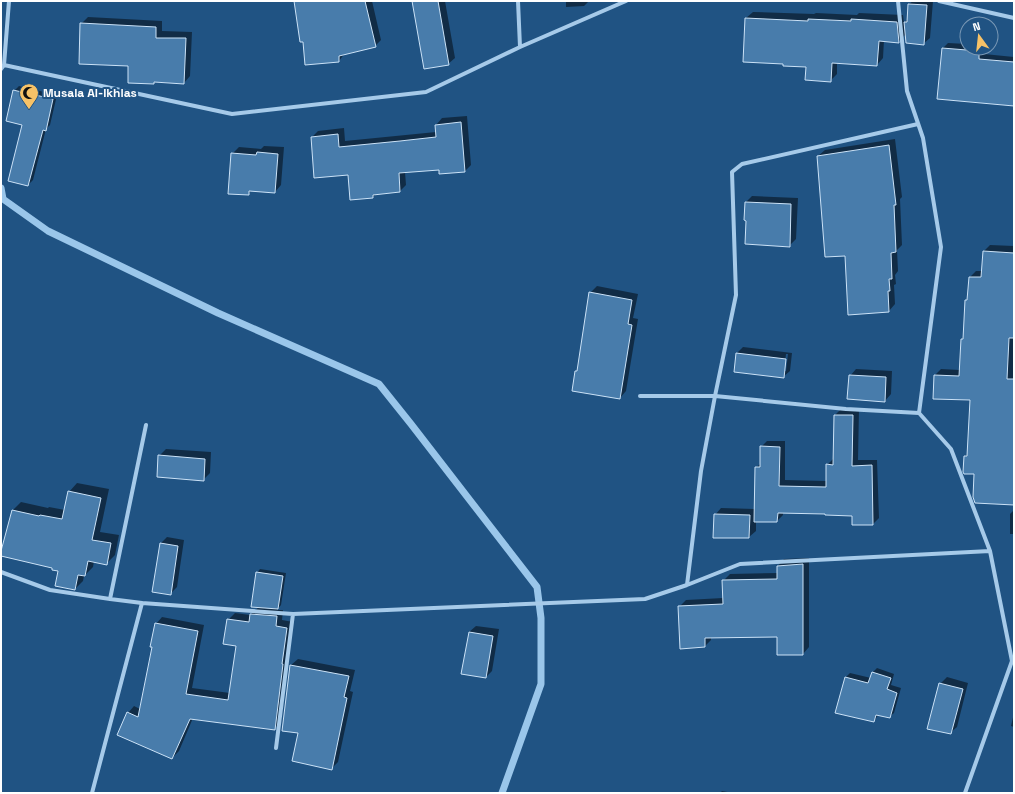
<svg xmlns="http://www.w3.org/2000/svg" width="1015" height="794" viewBox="0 0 1015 794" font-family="'Space Grotesk',sans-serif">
<rect width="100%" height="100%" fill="#205383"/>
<path fill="#0007" fill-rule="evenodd" d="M296,1H372L381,40L375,46L345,53L339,61L303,41Z
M413,1H445L455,58L448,64Z
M566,1H589L584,6L566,7Z
M913,1H933L930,38L923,44L906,34L898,42L884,40L883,58L877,65L837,63V74L830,81L807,66L784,63L746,18L753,12L814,14L816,13L857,15L859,13L903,15L904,23L908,19L909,4Z
M88,17L162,21V31L192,32L190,76L184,83L155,82L153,83L81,24Z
M948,43L967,44V48H984V54L1014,57V105L943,48Z
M19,86L57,95L50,125L46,129L33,180L28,185L24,124L14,91Z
M467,116L471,165L465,171L440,169L405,172L406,185L400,191L376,194L373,197L312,137L318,131L344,128L345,141L436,132V125L442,118Z
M895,139L902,197L900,199L902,245L897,250L898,271L895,275L896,284L894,285L895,304L889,311L846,255L818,156L825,150Z
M264,146L284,147L281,185L275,192L252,190L248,194L232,154L239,147L261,149Z
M752,196L798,198L796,239L789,246L748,220L746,202Z
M990,245L1014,246L1013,372L1014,373V504L975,473L965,456L968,454L971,399L935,375L941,369L960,370L962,339L964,337L966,300L969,298L970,277L976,271H983L984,251Z
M597,286L638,294L633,318L638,319L626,391L620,398L576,372L578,370L590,293Z
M743,347L792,353L790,371L783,377L737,353ZM786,354H788L786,371H784Z
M856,369L892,371L891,394L885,401L850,376Z
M841,409H859L858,460H877L879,518L873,524L853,515L783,512V515L777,521H756V531L749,537L715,515L721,508L755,509L756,468L761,463V447L767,441H785V480L827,481V465L833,459L835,415Z
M166,449L211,452L210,473L203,480L159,456Z
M77,483L109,489L100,532L119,535L115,555L106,564L94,561L93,567L84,576L83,581L75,589L59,570L54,567L1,555L13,510L21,502L48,508L49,507L65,510L69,492Z
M1014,510V534H1010V514Z
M167,537L184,540L177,587L170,594L161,543Z
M809,558V647L803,654L778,636L711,637V640L705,646L679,607L686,600L723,598V581L730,574L778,573V566L784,559Z
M260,569L286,573L281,605L277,610H283L282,620L293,622L281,722L274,729L193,718L179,751L172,758L128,713L134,706L140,709L153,646L156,624L162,617L204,625L192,688L230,693L237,645L228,620L235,613L250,615L259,607L257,573Z
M476,626L499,629L492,671L486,677L469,632Z
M298,659L355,670L350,691L353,692L338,762L331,769L300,732L291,665Z
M877,668L894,674L891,685L901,688L894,713L889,717L879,714L874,721L837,712L846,677L850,673L871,678L872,673Z
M947,677L968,683L957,727L950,733L940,684Z
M1014,713V727L1011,726Z
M722,791L733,793H720Z"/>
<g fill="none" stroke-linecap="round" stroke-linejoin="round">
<path stroke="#9ac6ea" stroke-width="7" d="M1,188L3,199L48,231L218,313L379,384L411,424L537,587L541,618V684L502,793"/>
</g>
<path fill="#487cab" stroke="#cbe2f7" d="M294,1H365L376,47L339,56V62L305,65L303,42H300Z
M412,1H438L449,65L424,69Z
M908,4L927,5L924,45L906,43L904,22H907Z
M745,18L808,21V19L851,21V19L897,22L899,43L879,41L877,66L832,63L831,82L805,80L806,67L783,66V64L743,62Z
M80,23L156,27V38H186L184,84L154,82V84L128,83V66L79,64Z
M942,48L979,51V59L1014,62V106L937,99Z
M13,90L53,99L46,131L43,130L28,186L8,181L22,125L6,121Z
M461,122L465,172L439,174V170L399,173L400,192L373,195V198L350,200L348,175L314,178L311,137L338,134L339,147L400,141L436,137L435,125Z
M889,145L896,205H894L896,252L891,253L892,279H889L890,291H888L889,312L848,315L845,256L825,257L817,156Z
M257,152L278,154L275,193L249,191V195L228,194L231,153L256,155Z
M745,202L791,204L790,247L745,244L746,221L744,220Z
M983,251L1014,253V338H1009L1007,379H1014V505L975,503L973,497L974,474H964L963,472L964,456H967L970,400L933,399L934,375L959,376L961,339H963L965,300H967L969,277H981Z
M589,292L632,300L628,324L632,325L620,399L572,391L575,371H577Z
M736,353L786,359L784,378L734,372Z
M849,375L886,377L885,402L847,399Z
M834,415H853L852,466L872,465L873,525H852V516L825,515V514L778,513L777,522H754L755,467H760V446L780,447L779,486L826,487V464L833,465Z
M158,455L205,459L204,481L157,477Z
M68,491L101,498L92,540L111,543L107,565L88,561L85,576L78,575L75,590L55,586L58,571L52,570V568L1,556V551L12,510L39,516L40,515L62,519Z
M714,514L750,515L749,538H713Z
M160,543L178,546L171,595L152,592Z
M803,564V655H777V637L705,638V647L680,649L678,606L723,604L722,580L777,579V566Z
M256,572L283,576L278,609L251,607Z
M250,614L277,616L276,626L287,628L282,664H283L275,730L190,719L172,759L117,735L127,712L138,717L152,647H150L155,623L198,631L186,694L228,700L236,646L223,644L227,619L249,622Z
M469,632L493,636L486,678L461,674Z
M290,665L349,676L344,697L347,698L332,770L292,761L298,733L282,731Z
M872,672L891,678L887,689L897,693L890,718L876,715L874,722L835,713L845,677L868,683Z
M939,683L963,689L951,734L927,729Z"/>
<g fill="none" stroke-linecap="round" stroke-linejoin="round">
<path stroke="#a6cae9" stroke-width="4" d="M518,1L520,47
M898,1L907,91L923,138L941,247L919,413L951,449L990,551L1012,661L965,793
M939,1L1014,18
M4,65L232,114L426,92L520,47L626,1
M1,69L4,65L9,1
M640,396H715L846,409L919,413
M1,572L50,590L110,599L142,603L293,614L645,599L687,585L740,564L990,551
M687,585L701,471L715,396L736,295L732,172L742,164L918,124
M110,599L146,425
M276,748L293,614
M92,793L142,603"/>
</g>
<defs>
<symbol id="mosque-pin" viewBox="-11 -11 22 30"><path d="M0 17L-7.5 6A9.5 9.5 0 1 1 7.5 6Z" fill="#f7c267" stroke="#205383"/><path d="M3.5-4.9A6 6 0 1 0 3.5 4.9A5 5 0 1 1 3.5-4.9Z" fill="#111"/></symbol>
</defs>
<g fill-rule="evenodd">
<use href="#mosque-pin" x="18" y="82" width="22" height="30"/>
</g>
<g text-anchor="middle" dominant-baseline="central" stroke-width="4" stroke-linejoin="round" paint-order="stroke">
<g font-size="12" font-weight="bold" fill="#fff" stroke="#205383" text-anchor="start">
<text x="43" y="93">Musala Al-Ikhlas</text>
</g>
</g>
<rect width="1015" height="794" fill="none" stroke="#ffffff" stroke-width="4"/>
<g transform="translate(979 36) rotate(345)"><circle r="19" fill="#205383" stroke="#7998b5"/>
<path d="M0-3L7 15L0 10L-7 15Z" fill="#f7c267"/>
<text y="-6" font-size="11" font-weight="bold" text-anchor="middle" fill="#ffffff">N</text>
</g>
</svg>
